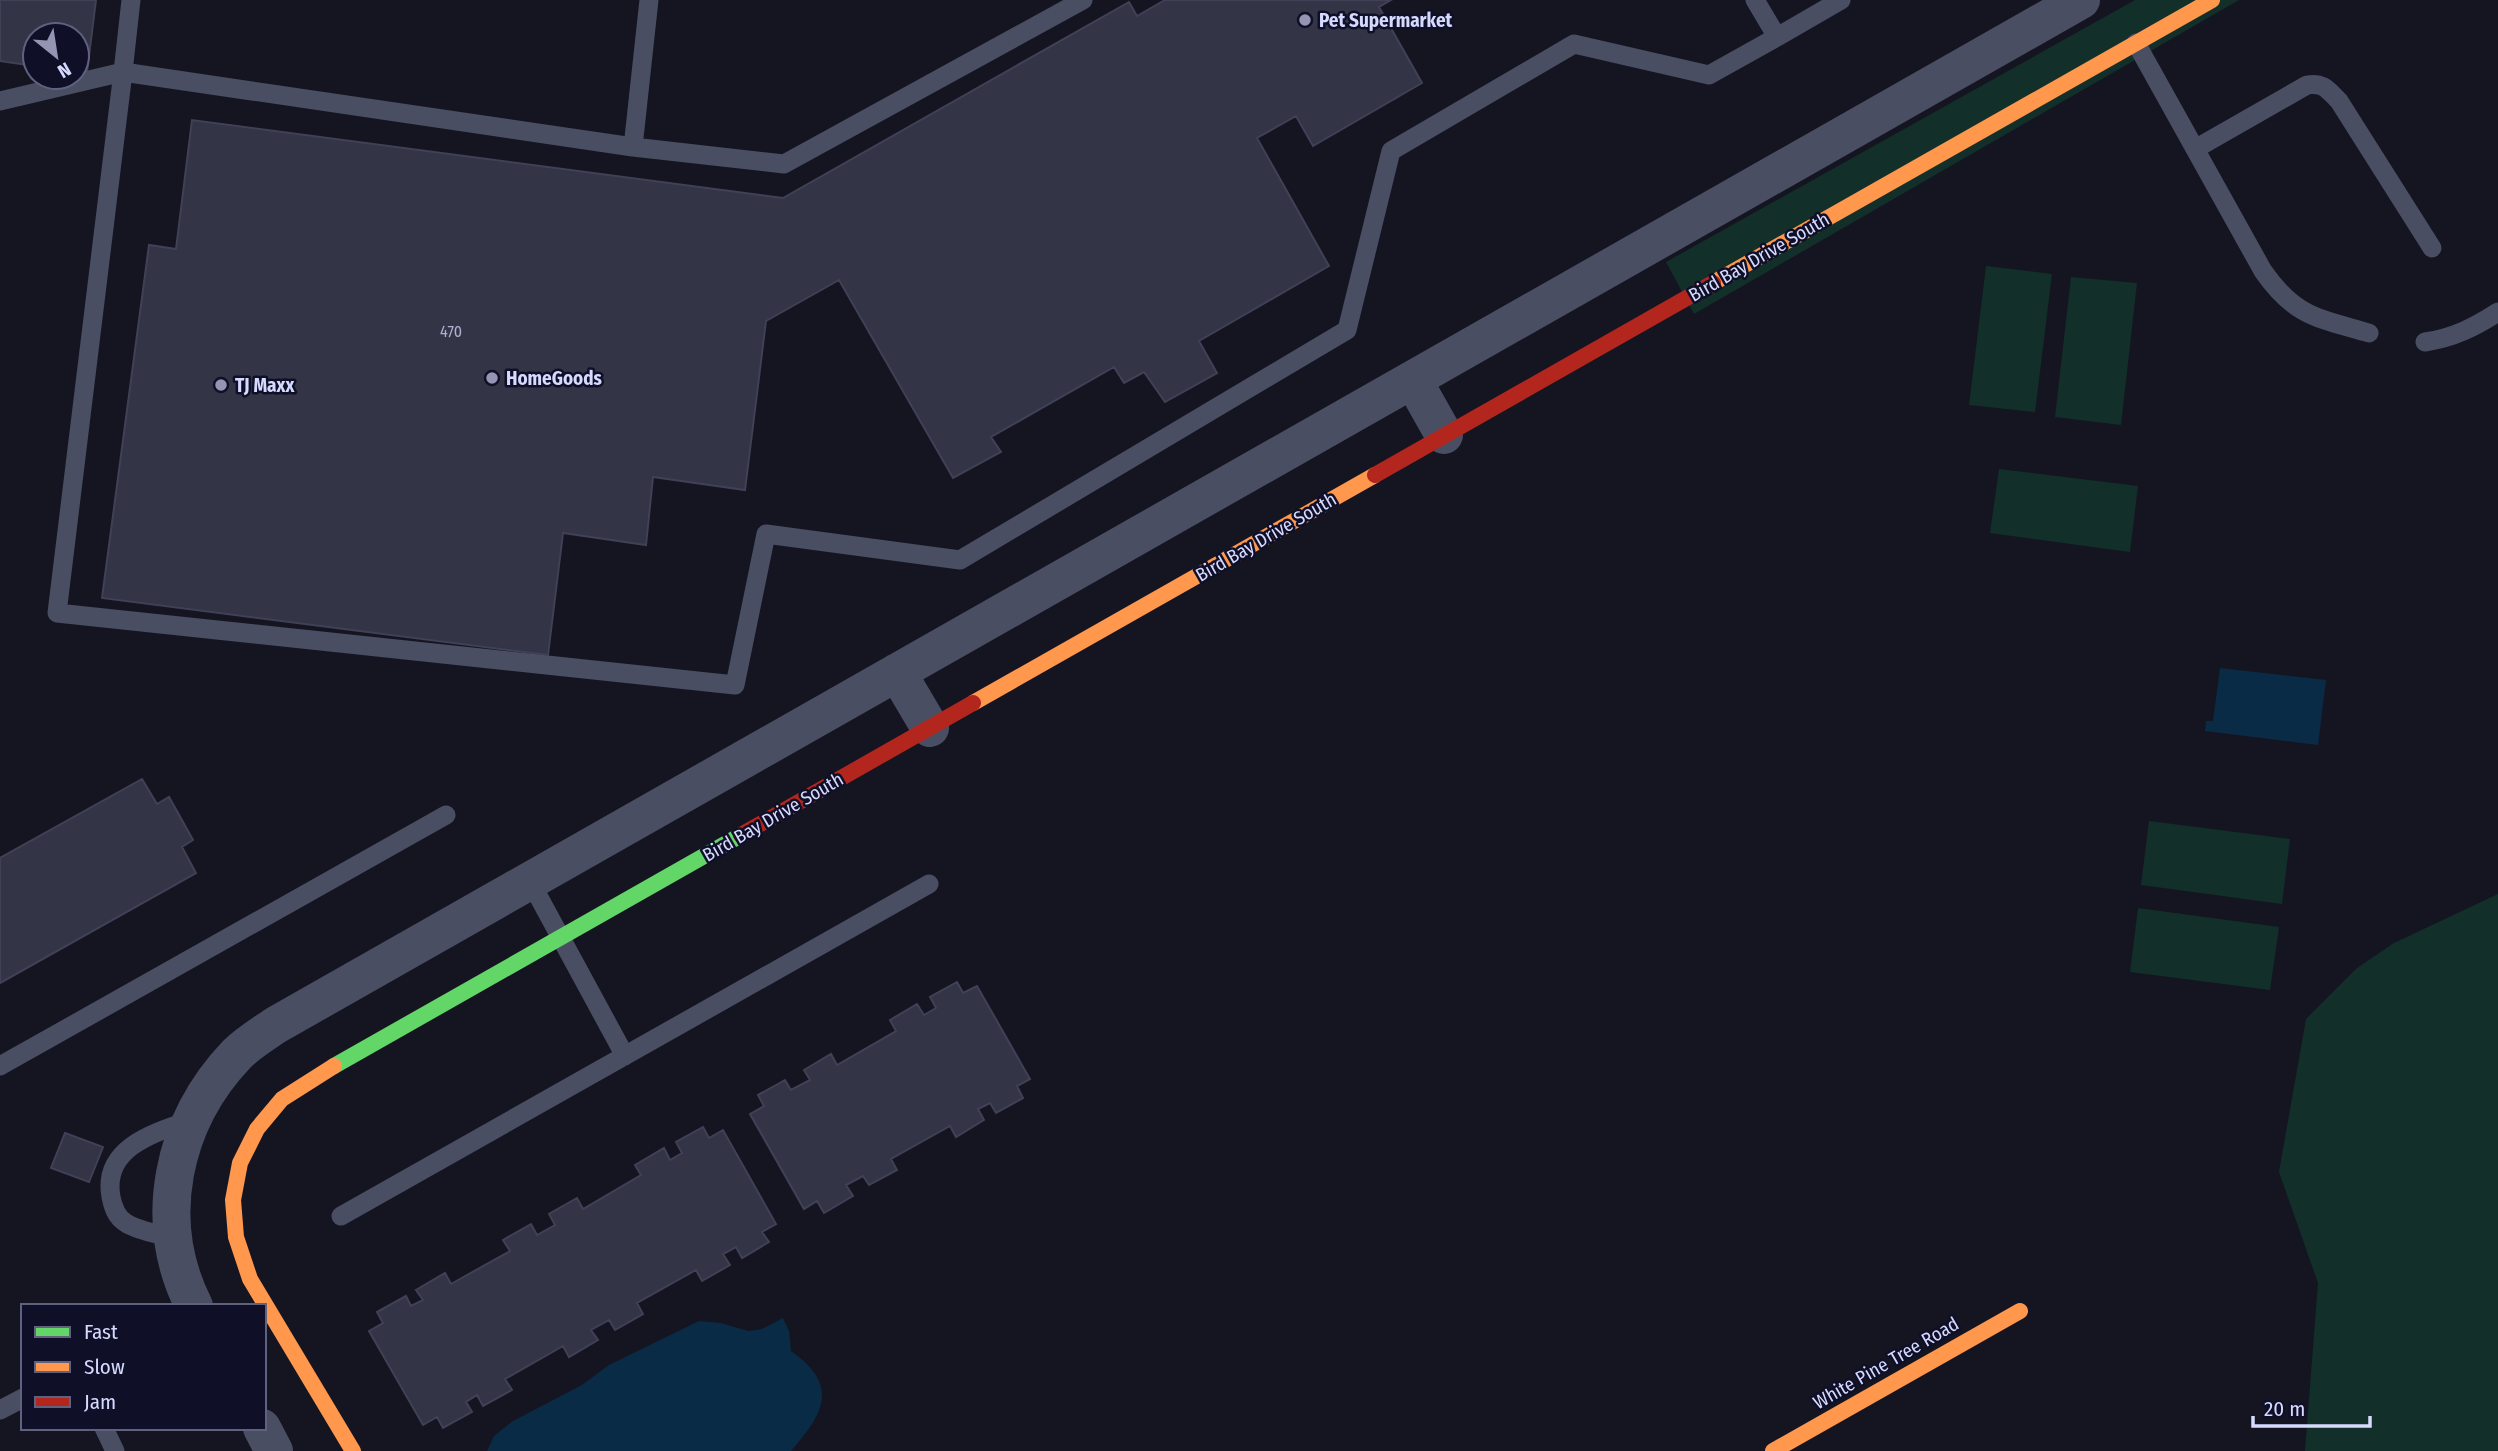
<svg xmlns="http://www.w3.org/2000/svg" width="2498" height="1451" viewBox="0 0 2498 1451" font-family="'Fira Sans Condensed',sans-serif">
<rect width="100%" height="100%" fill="#151522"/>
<path fill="#122f2a" d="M2135,0H2239L1694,314L1666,262Z
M1986,266L2052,274L2035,412L1969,405Z
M2071,277L2137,283L2121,425L2055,417Z
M1999,469L2138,486L2130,552L1990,533Z
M2149,821L2290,839L2282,904L2141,885Z
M2498,894V1451H2305L2318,1283L2279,1172L2306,1019L2357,968L2394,943Z
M2138,908L2279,927L2270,990L2130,972Z"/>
<path fill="#0a2b45" d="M2220,668L2326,680L2318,745L2205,731L2206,721H2213Z
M783,1318L789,1331L791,1351C839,1385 825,1412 791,1451H487L494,1436L513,1421L582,1385L609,1365L699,1321L721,1323L748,1331L762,1329Z"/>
<path fill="#333445" stroke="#404057" stroke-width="2" d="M0,0H96L87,72L77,71V35H35V66L0,61Z
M1165,0H1391L1379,7L1422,83L1313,146L1296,116L1257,138L1329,266L1199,341L1217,373L1165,402L1144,372L1124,383L1114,367L991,437L1001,452L953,478L839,280L766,321L745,490L653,477L646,545L563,533L548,655L102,598L149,245L176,249L192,120L783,198L1129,2L1137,16Z
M142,779L157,804L169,797L193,840L182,847L196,873L0,983V858Z
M957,982L963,993L977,986L1030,1079L1017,1086L1023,1098L996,1113L990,1103L978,1109L984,1120L956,1137L950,1126L891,1159L897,1170L869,1185L863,1176L846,1185L853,1196L824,1213L817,1201L804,1209L750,1114L764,1106L758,1095L785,1080L791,1090L810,1080L804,1070L831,1054L837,1065L896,1031L890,1020L917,1004L924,1015L936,1008L930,997Z
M703,1127L709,1138L723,1130L776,1224L762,1232L769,1242L742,1258L736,1247L723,1254L730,1265L702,1281L696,1270L637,1303L643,1314L615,1330L609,1320L591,1330L598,1340L569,1357L563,1346L505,1379L512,1390L483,1406L477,1395L466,1402L472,1412L443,1428L437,1417L423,1425L369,1331L383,1323L377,1312L406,1296L411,1306L423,1300L416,1290L445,1273L451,1284L510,1251L503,1240L531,1224L537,1235L555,1225L549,1214L577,1198L583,1209L641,1175L635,1165L664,1148L670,1160L682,1153L676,1142Z
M65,1133L103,1147L89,1182L51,1168Z"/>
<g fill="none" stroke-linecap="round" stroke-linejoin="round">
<path stroke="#4a4e63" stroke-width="19" d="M131,0L123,72L633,147L784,164L1083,0
M1755,0L1777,37L1841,0
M2136,43L2263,271C2295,317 2318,318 2369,333
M0,101L123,72L57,613L735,685L766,534L960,560L1347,330L1391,151L1574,44L1709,75L1777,37
M633,147L649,0
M2195,149L2307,85C2323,82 2328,90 2339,101L2432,248
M2425,342C2453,338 2475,327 2498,312
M530,881L625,1056
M0,1066L446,815
M341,1216L929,884
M173,1238C159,1234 138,1231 126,1223C116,1217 113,1207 111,1197C102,1148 153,1133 191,1120
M0,1410L23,1398
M104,1428L115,1451"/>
<path stroke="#4a4e63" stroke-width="38" d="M1413,380L1444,435
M897,672L930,728
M194,1306C151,1221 172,1122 237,1054C248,1043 263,1034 276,1025L2081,0
M262,1428L274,1451"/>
<path stroke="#63d668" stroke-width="16" d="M334,1066L741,835"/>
<path stroke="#ff974d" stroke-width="16" d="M1713,283L2212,0
M973,703L1375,475
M334,1066L282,1099L257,1129L240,1163L233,1200L236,1237L250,1279L353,1451
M1773,1451L2020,1311"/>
<path stroke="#b3261e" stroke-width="16" d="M1375,475L1713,283
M741,835L973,703"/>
</g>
<g fill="#9395b2" stroke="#0f1028" stroke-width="2.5">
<circle cx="1305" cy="20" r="7"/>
<circle cx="492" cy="378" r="7"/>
<circle cx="221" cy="385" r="7"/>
</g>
<g text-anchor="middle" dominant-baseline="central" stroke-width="5" stroke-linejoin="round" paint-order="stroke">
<g font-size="16" fill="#aeb0d0">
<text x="451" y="331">470</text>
</g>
<g font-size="19" font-weight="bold" fill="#d7daff" stroke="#0f1028" text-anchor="start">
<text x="1319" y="20">Pet Supermarket</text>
<text x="506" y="378">HomeGoods</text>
<text x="235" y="385">TJ Maxx</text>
</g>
<g font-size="19" fill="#d7daff" stroke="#0f1028">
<text transform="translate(1759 257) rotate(-30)">Bird Bay Drive South</text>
<text transform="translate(1266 537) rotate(-30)">Bird Bay Drive South</text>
<text transform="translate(773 817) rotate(-30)">Bird Bay Drive South</text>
<text transform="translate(1886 1363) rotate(-30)">White Pine Tree Road</text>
</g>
</g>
<rect x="21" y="1304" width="245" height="126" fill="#0f1028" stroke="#5f617e" stroke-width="2"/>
<rect x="35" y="1327" width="35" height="10" fill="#63d668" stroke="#5f617e" stroke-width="2"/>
<text x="84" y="1339" font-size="21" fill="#d7daff">Fast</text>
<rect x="35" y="1362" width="35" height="10" fill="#ff974d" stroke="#5f617e" stroke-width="2"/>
<text x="84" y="1374" font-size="21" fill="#d7daff">Slow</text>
<rect x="35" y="1397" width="35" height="10" fill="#b3261e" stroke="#5f617e" stroke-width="2"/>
<text x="84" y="1409" font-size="21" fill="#d7daff">Jam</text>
<g transform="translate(56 56) rotate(150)"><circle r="33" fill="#0f1028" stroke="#5f617e" stroke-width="2"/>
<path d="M0-5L12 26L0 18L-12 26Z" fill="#9395b2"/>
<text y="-10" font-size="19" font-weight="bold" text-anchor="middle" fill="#d7daff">N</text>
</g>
<path d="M2253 1416v10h117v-10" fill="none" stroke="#d7daff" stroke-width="3.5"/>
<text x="2264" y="1416" font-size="21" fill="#d7daff" stroke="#0f1028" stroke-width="5" paint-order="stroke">20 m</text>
</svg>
